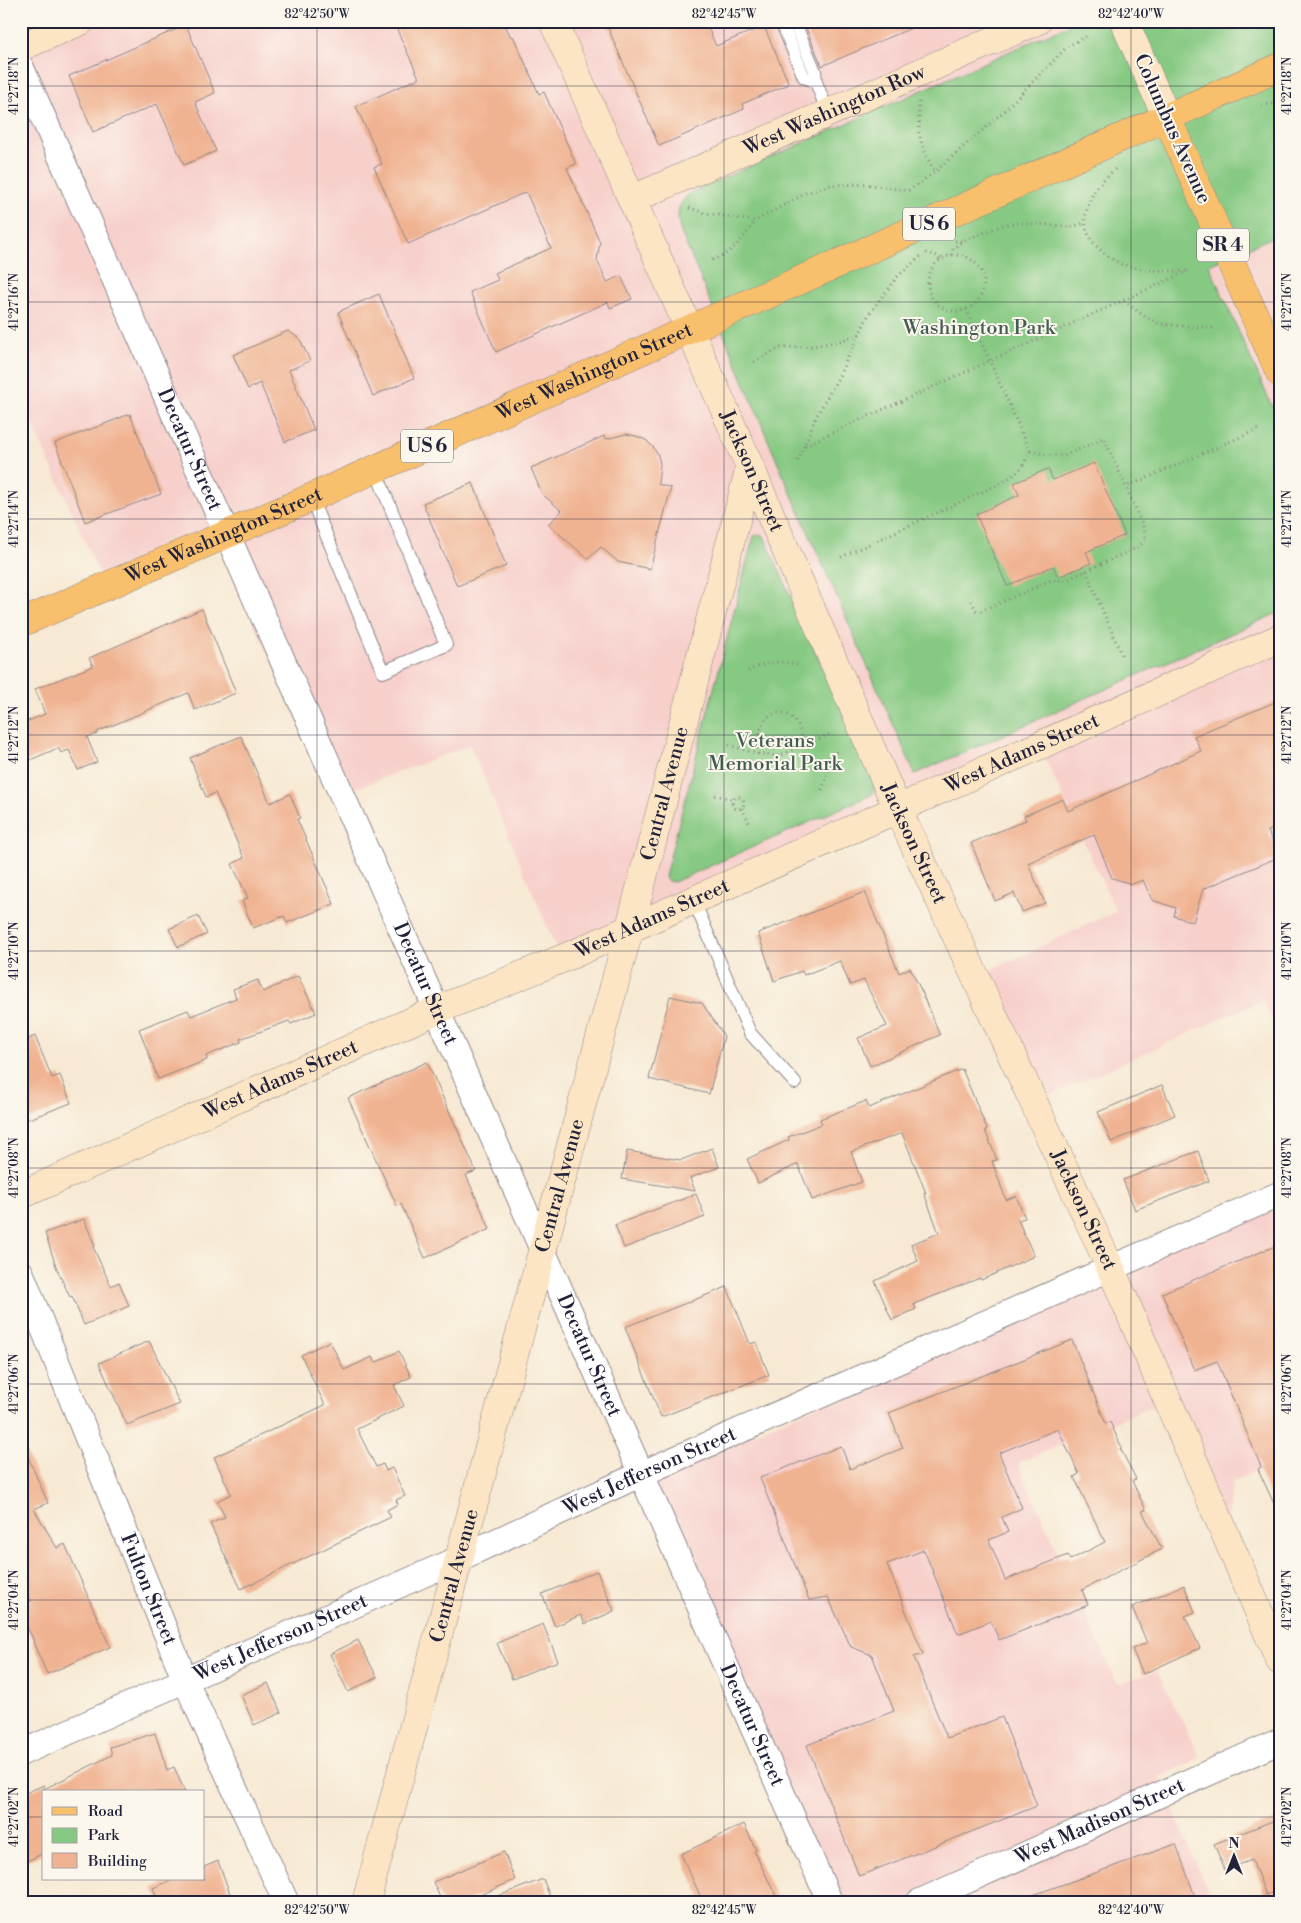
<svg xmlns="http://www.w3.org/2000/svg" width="1301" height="1923" viewBox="0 0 1301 1923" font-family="'Libre Bodoni',serif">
<rect width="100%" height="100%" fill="#fbf7ec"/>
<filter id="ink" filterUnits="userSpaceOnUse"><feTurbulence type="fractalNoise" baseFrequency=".02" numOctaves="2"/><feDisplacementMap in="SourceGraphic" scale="10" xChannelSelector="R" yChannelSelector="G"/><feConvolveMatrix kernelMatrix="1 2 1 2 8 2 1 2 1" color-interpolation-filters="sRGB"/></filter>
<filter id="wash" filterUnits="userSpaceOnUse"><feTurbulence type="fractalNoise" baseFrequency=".0096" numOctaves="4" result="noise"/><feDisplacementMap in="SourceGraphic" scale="20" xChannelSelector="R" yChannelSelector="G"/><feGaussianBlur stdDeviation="1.12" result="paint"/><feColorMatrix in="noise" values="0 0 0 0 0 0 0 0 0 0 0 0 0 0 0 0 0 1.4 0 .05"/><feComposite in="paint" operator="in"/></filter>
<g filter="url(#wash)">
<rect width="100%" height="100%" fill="#f7e9d3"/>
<path fill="#f7d0cc" d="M21,21H1280V1039L1263,1000L1040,1100L980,975L1116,911L1036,739L557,950L470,745L333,797L213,535L103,582L21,398Z
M1280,1183V1458L1232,1483L1224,1551L1159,1403L1018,1463L1117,1684L1157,1671L1201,1758L1159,1777L1213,1902H837L651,1479L1100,1282L1150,1385L1099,1265Z"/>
<path fill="#86c982" stroke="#54765e" d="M1078,21H1280V234L1209,265L1280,424V612L915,774L776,459L681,232C676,213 676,205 692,192Z
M759,534L764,536L874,783V790L871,795L674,882L668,881L665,877L666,872L751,546L754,536Z"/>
<g id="blocks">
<path fill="#f0b392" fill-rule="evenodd" d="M393,21H503L511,37L513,36L539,94L544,92L576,164L567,168L600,242L597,260L607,282L621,276L632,299L610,308L608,302L496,352L470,292L498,280L495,273L551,248L526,192L408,244L374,167L382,164L356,106L419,78Z
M605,21H705L716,46L764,26L789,84L742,104L744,109L659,146Z
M803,21H928L822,66Z
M186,25L215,93L195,102L216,151L184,165L157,104L93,132L69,76Z
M379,294L414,378L373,396L338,312Z
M288,331L300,339L310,361L289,370L314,430L285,442L260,383L248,389L233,355Z
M130,414L161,494L85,522L55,443Z
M626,434L636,436L646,440L653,447L658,455L660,464L658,484L671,488L650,569L618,562L601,547L588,559L548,524L562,511L542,494L531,468L604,436L606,439Z
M1094,463L1125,535L1086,552L1091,563L1058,577L1053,566L1007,586L976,514L1019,495L1014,483L1048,469L1053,480Z
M473,483L506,566L457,586L423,503Z
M202,609L236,693L195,710L188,693L97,732V734L87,737L97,762L78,770L69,750L61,753L58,748L21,764V724L45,714L35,689L93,666L89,658Z
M1280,700V826L1268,831L1279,857L1203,889L1193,922L1174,916L1176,908L1152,900L1143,880L1132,884L1112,878L1094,835L1028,863L1045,903L1022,912L1014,893L995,901L971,843L1026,820L1024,816L1063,799L1068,811L1201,751L1194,736Z
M241,736L270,803L290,794L300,818L297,819L334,904L287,923L284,916L253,928L242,901L248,898L232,864L244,858L215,793L206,797L190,758Z
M865,892L899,973L910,968L924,996H923L940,1035L870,1066L858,1038L887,1026L864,980L850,985L840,961L804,975L802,971L774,981L758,933Z
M198,916L207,934L178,947L169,929Z
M298,976L316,1013L291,1024L289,1021L240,1039L241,1042L206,1056L207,1060L158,1079L139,1029L188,1010L191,1016L236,998L233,989L258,980L263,992Z
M670,996L702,1003L724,1036L709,1094L649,1079Z
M35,1036L52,1078L60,1075L71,1103L21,1122V1042Z
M427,1062L476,1171L466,1175L490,1229L425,1258L401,1204L397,1206L348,1098Z
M962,1069L987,1129L985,1130L997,1160L992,1161L1006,1200L1016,1196L1025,1218L1018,1220L1034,1256L981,1280L980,1278L914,1304L916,1309L892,1320L875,1281L918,1261L911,1244L939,1233L924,1193H926L902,1133L851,1152L862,1182L812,1200L798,1164L758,1183L747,1159L789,1140L788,1137L822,1124L820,1119L866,1101L869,1108Z
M1162,1085L1175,1115L1111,1142L1098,1112Z
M712,1148L719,1167L690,1178L695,1191L622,1179L627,1151L681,1160Z
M1198,1151L1209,1181L1135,1210L1123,1180Z
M696,1194L705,1217L624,1248L615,1225Z
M84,1219L95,1246L93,1247L111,1286L119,1282L129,1306L84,1325L72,1296L70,1297L57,1269L45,1233Z
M1280,1244V1517L1258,1469L1261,1467L1217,1361L1194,1370L1162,1293Z
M727,1287L750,1344L756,1342L769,1375L661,1417L625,1327Z
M1072,1340L1106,1424L1110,1422L1122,1448H1120L1136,1479L1132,1481L1146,1510L1142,1511L1162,1549L1082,1590L1088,1605L999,1640L991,1621L958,1634L924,1550L887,1564L923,1654L914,1657L947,1738L1002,1717L1037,1806L859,1876L807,1745L894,1711L872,1655L851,1647L828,1597L809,1600L760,1478L841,1446L850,1469L903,1448L889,1413ZM1058,1429L1079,1474L1074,1477L1105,1542L1070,1560L1068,1555L1005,1580L989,1540L1008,1532L1002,1517L1022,1508L999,1453Z
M149,1341L180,1404L127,1425L99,1363Z
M330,1341L344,1370L372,1357L375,1363L399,1351L411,1377L394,1385L404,1406L357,1429L376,1467L383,1464L386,1471L392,1468L405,1496L396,1500L398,1504L387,1510L391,1517L241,1589L210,1524L225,1517L217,1501L231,1494L214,1457L325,1405L301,1355Z
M21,1441L48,1503L34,1509L57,1548L65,1544L110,1647L47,1674L33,1642L34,1641L21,1615V1606L31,1601L21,1580Z
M597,1571L614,1611L585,1624L581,1615L555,1626L542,1594Z
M1184,1585L1195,1612L1185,1616L1200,1648L1143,1674L1132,1649L1147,1643L1132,1607Z
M543,1624L558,1661L512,1679L497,1643Z
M358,1640L377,1677L348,1692L330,1654Z
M268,1683L281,1713L254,1725L241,1695Z
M155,1733L167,1770L174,1767L185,1792H44V1853L27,1861L21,1850V1795L44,1785V1789L112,1755L110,1747Z
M1280,1818V1890L1266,1895L1252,1860L1225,1870L1214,1844Z
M744,1824L756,1850L754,1851L779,1902H703L681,1854Z
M1176,1844L1197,1902H1022V1899Z
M504,1852L515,1880L464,1902H442L433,1882Z
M218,1861L233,1902H159L153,1888L174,1879H204V1867Z
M543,1879L552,1902H488V1900Z"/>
</g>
</g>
<g filter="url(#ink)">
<use href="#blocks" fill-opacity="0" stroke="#8c8687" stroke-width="1"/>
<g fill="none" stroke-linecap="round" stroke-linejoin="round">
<defs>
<path id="lane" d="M781,21L804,77L816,82L828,113
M794,21L815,71L816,82
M311,498L383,672L446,645L375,469
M693,899L750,1033L795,1083"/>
<g id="street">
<path id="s1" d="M21,67L830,1902"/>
<path id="s2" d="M21,1273L185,1680L286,1902"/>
<path id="s3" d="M21,1753L458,1559L641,1474L1280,1194"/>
<path id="s4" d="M919,1902L1280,1741"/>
</g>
<g id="secondary">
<path id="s5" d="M553,21L750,467L897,808L1111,1269L1280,1661"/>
<path d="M1124,21L1167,118"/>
<path d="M21,47L81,21"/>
<path id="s6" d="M633,199L1037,21"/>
<path id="s7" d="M21,1195L437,1010L571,955L1280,638"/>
<path id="s8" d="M366,1902L630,927L750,467"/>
</g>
<g id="primary">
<path d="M1167,118L1280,373"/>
<path id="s9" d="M21,623L283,510L1280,67"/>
</g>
</defs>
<use href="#lane" stroke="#8c8687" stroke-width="14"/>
<use href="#street" stroke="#8c8687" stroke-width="27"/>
<use href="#secondary" stroke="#8c8687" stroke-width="29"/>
<use href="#primary" stroke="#8c8687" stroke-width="29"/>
<path stroke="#8c8687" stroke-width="3" stroke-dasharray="1 4" stroke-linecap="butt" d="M919,102V133L925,154L935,172
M1262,105L1280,103
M1115,169C1108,176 1099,183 1094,192C1090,200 1085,212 1085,221C1085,240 1108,260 1125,265C1144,271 1166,271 1186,271
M689,208L705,213L755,221L806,193L831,185L866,184L908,191L935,172L1003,112L1068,46L1087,36
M1277,231L1280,230
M955,241H962L1006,224L1022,223L1071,227L1085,223
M926,253L935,255L941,259
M952,255L953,249L962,241
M928 283a28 28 0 1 1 56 0a28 28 0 1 1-56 0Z
M712,260C733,253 743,239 755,221
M1124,301L1147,318L1160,324L1214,328
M754,362L780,348L814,346L840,341L860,334
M805,445L1188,271
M1030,451L1046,455L1064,456L1104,438L1126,487L1259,429
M798,461L816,417L837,380L869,314L898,276L921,256
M841,557L997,485C1016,474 1021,472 1030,451L966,308
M1086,571L1123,658
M971,601L976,610L981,611L1052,580H1066L1138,547L1146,540L1143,526L1126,487
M748,671C765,662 782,659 800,666
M729,745L758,754L779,756L830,734
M758,754C758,739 759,713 780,713C785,713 790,715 794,719C799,726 802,737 805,745
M822,790L837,749
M715,795L732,799
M732 803a6 6 0 1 1 12 0a6 6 0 1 1-12 0Z
M742,808L749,823"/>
<use href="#lane" stroke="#fff" stroke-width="12"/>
<use href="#street" stroke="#fff" stroke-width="25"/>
<use href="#secondary" stroke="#fce5c4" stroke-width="28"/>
<use href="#primary" stroke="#f8bf6c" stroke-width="28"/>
</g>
</g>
<path fill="none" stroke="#22223b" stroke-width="1" stroke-opacity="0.45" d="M317,21V1902M724,21V1902M1131,21V1902M21,86H1280M21,302H1280M21,519H1280M21,735H1280M21,951H1280M21,1168H1280M21,1384H1280M21,1600H1280M21,1817H44M204,1817H1280"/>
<g text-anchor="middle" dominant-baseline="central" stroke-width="4" stroke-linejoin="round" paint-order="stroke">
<g fill="#fbf7ec" stroke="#636270" stroke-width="1">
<rect x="903" y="207.5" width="52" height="33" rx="4"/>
<rect x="1197" y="228.5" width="52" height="33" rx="4"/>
<rect x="401" y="429.5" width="52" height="33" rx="4"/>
</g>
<g font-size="19" font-weight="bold" fill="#22223b">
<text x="929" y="224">US 6</text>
<text x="1223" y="245">SR 4</text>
<text x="427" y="446">US 6</text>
</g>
<g font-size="20" fill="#22223b" stroke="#fbf7ec">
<text stroke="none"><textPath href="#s6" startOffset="220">West Washington Row</textPath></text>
<text transform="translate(1172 129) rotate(66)">Columbus Avenue</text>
<text stroke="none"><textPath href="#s9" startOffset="626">West Washington Street</textPath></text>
<text stroke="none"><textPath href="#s1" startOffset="418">Decatur Street</textPath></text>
<text stroke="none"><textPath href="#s5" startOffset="492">Jackson Street</textPath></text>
<text stroke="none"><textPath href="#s9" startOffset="221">West Washington Street</textPath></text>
<text stroke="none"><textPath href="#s7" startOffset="1094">West Adams Street</textPath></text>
<text stroke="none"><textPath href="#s8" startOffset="1148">Central Avenue</textPath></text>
<text stroke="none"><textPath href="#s5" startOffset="898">Jackson Street</textPath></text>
<text stroke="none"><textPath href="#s7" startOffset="689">West Adams Street</textPath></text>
<text stroke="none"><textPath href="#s1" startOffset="1002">Decatur Street</textPath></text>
<text stroke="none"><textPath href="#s7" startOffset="284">West Adams Street</textPath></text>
<text stroke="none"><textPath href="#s8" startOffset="742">Central Avenue</textPath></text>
<text stroke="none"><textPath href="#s5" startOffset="1302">Jackson Street</textPath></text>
<text stroke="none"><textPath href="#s1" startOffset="1408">Decatur Street</textPath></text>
<text stroke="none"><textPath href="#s3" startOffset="689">West Jefferson Street</textPath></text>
<text stroke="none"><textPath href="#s8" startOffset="338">Central Avenue</textPath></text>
<text stroke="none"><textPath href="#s2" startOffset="341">Fulton Street</textPath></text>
<text stroke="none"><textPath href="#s3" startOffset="284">West Jefferson Street</textPath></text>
<text stroke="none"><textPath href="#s1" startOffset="1812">Decatur Street</textPath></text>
<text stroke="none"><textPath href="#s4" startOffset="198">West Madison Street</textPath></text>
</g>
<g font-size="20" fill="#455c54" stroke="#fbf7ec">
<text x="979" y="328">Washington Park</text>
<text x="775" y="741">Veterans<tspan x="775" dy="23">Memorial Park</tspan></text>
</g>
</g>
<rect width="1301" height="1923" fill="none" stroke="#fbf7ec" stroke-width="55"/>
<rect x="42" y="1790" width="162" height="90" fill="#fbf7ec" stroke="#a4a2a5"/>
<rect x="52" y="1807" width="25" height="8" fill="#f8bf6c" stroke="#a4a2a5"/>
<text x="88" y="1816" font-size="15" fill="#22223b">Road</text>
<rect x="52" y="1828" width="25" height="15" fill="#86c982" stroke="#a4a2a5"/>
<text x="88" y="1840" font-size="15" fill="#22223b">Park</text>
<rect x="52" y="1853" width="25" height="15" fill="#f0b392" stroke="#a4a2a5"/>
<text x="88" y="1866" font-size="15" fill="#22223b">Building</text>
<g transform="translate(1234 1856)" stroke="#fbf7ec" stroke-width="4" paint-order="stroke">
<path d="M0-4L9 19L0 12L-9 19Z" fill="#22223b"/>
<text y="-8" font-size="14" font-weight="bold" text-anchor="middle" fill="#22223b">N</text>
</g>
<rect x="28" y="28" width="1246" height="1868" fill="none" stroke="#22223b" stroke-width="2"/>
<g font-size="12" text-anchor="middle" fill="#22223b">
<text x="317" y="18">82°42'50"W</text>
<text x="724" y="18">82°42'45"W</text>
<text x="1131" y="18">82°42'40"W</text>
<text transform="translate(14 86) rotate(-90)" y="4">41°27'18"N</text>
<text transform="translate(1287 86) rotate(-90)" y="4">41°27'18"N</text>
<text transform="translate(14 302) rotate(-90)" y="4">41°27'16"N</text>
<text transform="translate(1287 302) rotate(-90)" y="4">41°27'16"N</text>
<text transform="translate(14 519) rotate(-90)" y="4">41°27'14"N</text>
<text transform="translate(1287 519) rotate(-90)" y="4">41°27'14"N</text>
<text transform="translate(14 735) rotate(-90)" y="4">41°27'12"N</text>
<text transform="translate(1287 735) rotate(-90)" y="4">41°27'12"N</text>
<text transform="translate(14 951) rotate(-90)" y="4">41°27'10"N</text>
<text transform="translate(1287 951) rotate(-90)" y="4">41°27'10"N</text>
<text transform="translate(14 1168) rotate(-90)" y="4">41°27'08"N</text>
<text transform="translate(1287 1168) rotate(-90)" y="4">41°27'08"N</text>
<text transform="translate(14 1384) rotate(-90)" y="4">41°27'06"N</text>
<text transform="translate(1287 1384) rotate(-90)" y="4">41°27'06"N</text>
<text transform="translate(14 1600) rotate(-90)" y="4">41°27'04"N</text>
<text transform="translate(1287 1600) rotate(-90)" y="4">41°27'04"N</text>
<text transform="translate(14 1817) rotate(-90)" y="4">41°27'02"N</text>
<text transform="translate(1287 1817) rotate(-90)" y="4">41°27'02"N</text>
<text x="317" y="1914">82°42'50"W</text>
<text x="724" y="1914">82°42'45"W</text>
<text x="1131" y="1914">82°42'40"W</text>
</g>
</svg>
